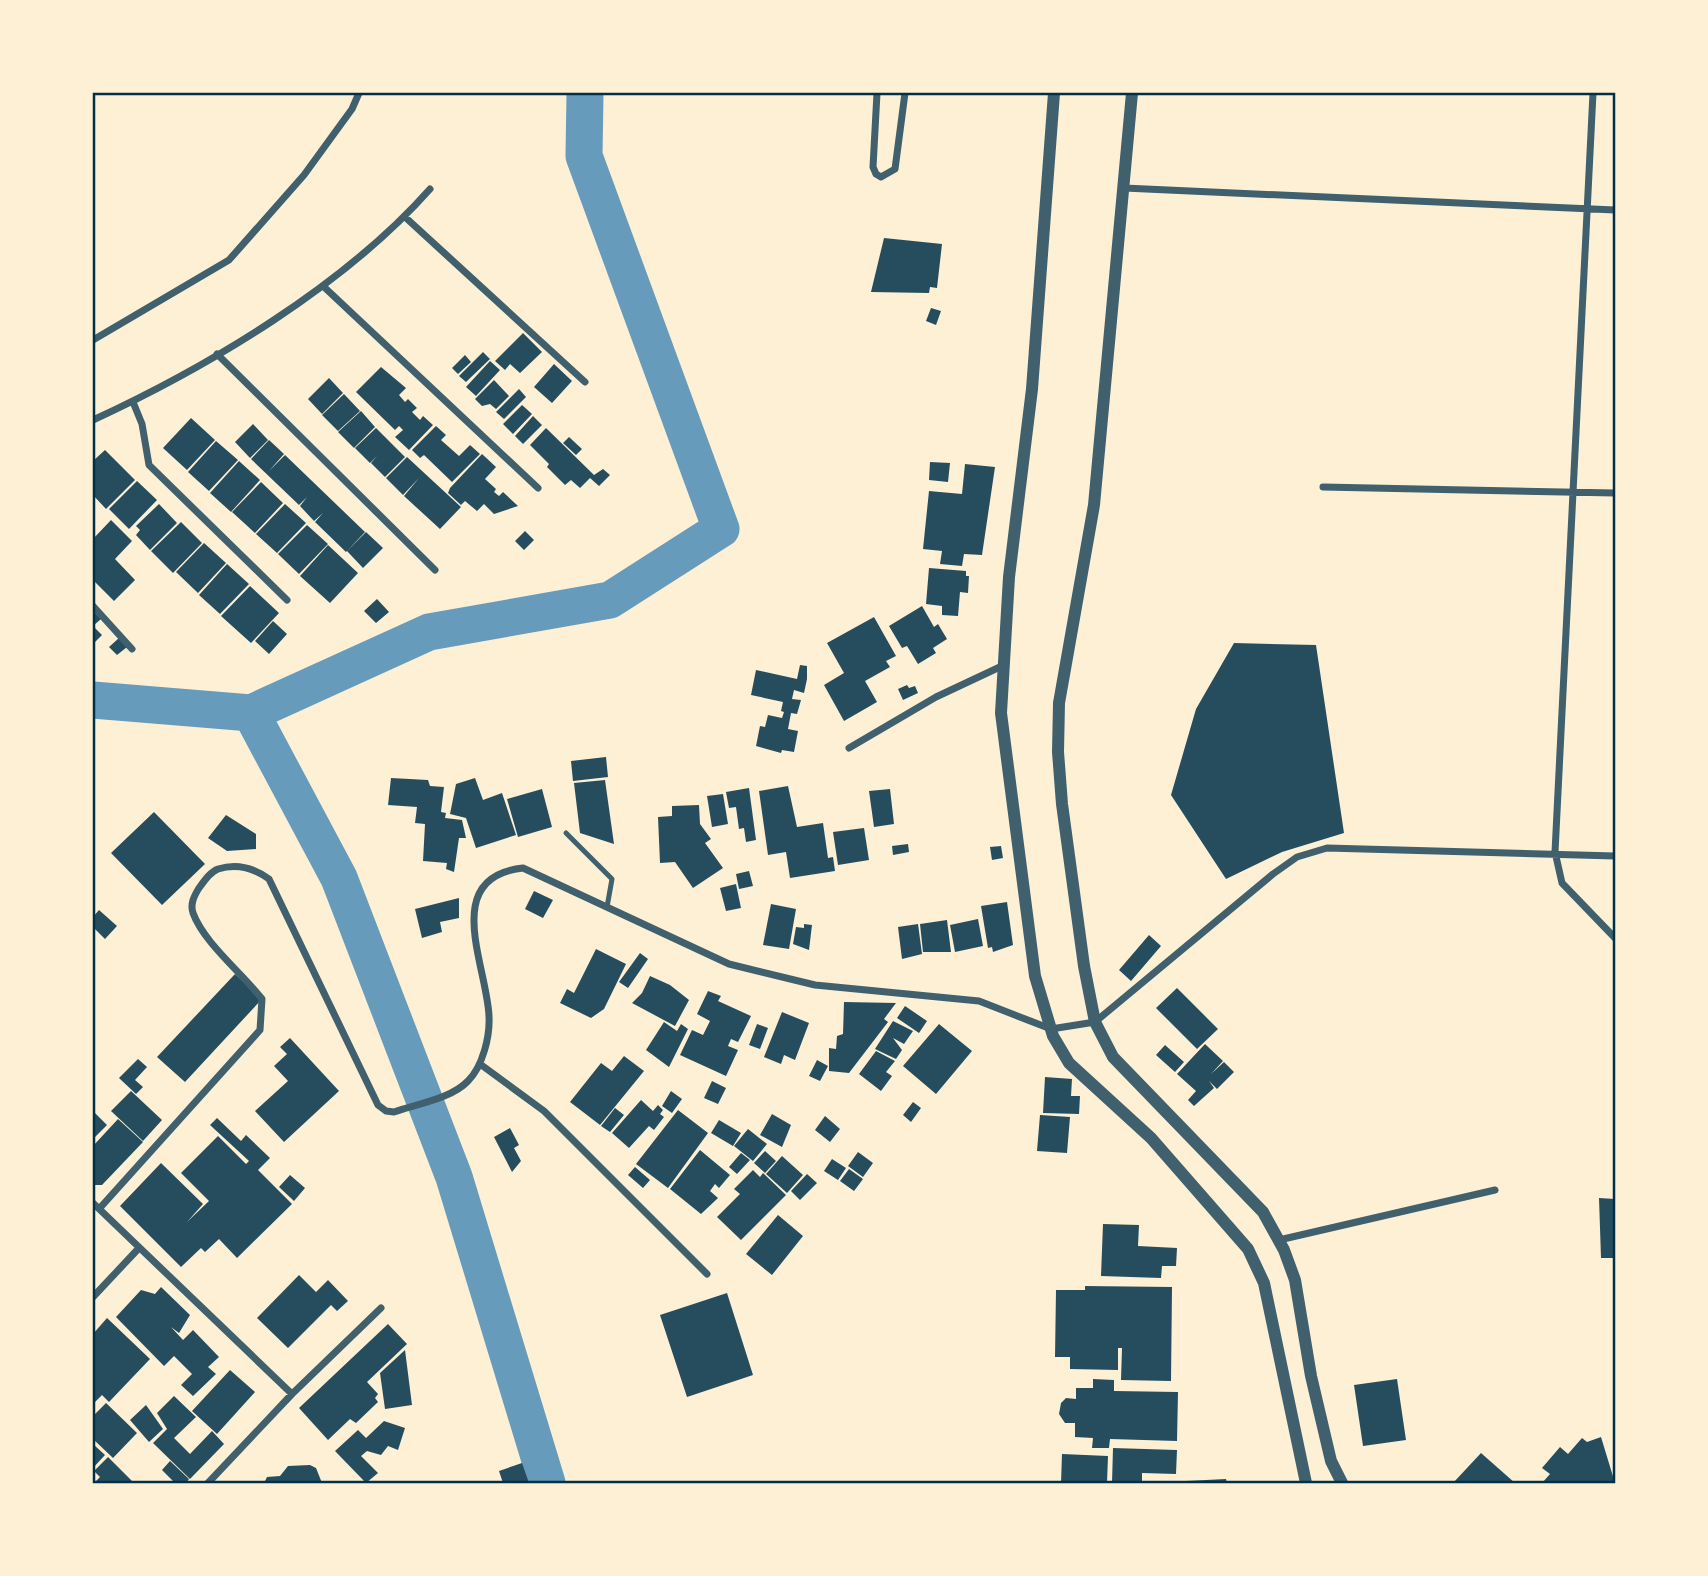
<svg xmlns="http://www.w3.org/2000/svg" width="1708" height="1576" viewBox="0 0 1708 1576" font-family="'Exo 2',sans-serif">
<rect width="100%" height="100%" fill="#fdf0d5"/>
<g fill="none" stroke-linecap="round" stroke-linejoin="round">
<path stroke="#669bbc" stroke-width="37" d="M93,700L251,713
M547,1483L454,1177L339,878L251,713L429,632L610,600L721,529L584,156L585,93"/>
</g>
<path fill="#264d5e" d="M884,238L942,244L937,288L930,287L929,293L871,292Z
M931,308L941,311L936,325L926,321Z
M523,333L542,352L520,373L510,364L505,370L495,361Z
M483,352L490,359L466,382L459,376Z
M465,355L471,362L458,374L452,368Z
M490,361L500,370L476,396L466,387Z
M554,364L572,381L552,403L534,387Z
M381,367L406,388L399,395L405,402L408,399L417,408L412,412L420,420L423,416L433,425L409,450L395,437L403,430L399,426L395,430L356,392Z
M329,378L343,393L322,414L308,399Z
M494,380L509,396L496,409L490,404L482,406L475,399Z
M519,389L526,397L504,419L496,412Z
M344,394L360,411L338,431L322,415Z
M522,405L532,414L513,434L503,424Z
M361,411L375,427L354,448L338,432Z
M533,416L542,425L523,444L515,436Z
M191,418L215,440L187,470L163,448Z
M253,424L268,440L250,458L235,442Z
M436,426L446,435L441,440L459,456L470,445L480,454L452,482L424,455L420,458L412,450Z
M376,428L405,457L385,477L371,463L377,456L370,463L355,448Z
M546,428L594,475L603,469L610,475L599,486L590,478L580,488L571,480L565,485L547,467L549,464L530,445Z
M569,437L582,449L576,455L563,443Z
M269,440L284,454L269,471L285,455L365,532L346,552L315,522L323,513L314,521L300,506L307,497L299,505L251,459Z
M216,441L238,460L209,491L188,472Z
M105,450L135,480L106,509L93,495V461Z
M482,454L496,467L485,479L496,489L494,492L499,496L503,492L518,506L494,514L484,504L477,511L465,501L461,505L448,493L450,488Z
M407,457L461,507L440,529L404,496L419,478L403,495L386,478Z
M239,461L260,480L231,512L210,493Z
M930,462L950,463L948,482L929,480Z
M965,464L995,467L982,555L964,554L962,566L940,564L942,551L923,549L929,491L962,494Z
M137,481L157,500L129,529L109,509Z
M261,482L283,503L255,533L232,512Z
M159,504L177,523L150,550L136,535L140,530L136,526Z
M285,504L306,523L277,553L256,534Z
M111,520L132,541L115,559L135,580L114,601L93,580V539Z
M181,522L202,543L173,573L151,551Z
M307,525L328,544L299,574L278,554Z
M525,531L534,540L524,550L515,541Z
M366,532L383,548L363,568L347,551Z
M204,543L226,563L198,593L176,572Z
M328,545L358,573L330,603L300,576Z
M227,564L249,584L220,614L199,595Z
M929,568L966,571V576H969L968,593L960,592L958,616L942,615V606L926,604Z
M250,586L279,613L251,643L221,616Z
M377,599L389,612L376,623L364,611Z
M922,606L934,627L938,624L947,639L933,648L936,653L918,664L907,646L902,648L889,626Z
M93,611L101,619L93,626L102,635L93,644Z
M874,617L896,656L886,661L890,667L865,681L877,702L844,721L824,685L844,673L827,643Z
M273,621L287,634L269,654L255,641Z
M119,638L127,647L117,655L109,647Z
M1234,643L1316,645L1344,833L1282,852L1226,879L1171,795L1196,709Z
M800,665L807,666V679L804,693L794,690L792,699L801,700L797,714L791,713L788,729L798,731L794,752L782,750L781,753L756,746L760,726L765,727L768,715L782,718L784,712L781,711L783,702L751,695L756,670L797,679Z
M907,685L909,688L915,686L918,693L903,700L898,689Z
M606,757L608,777L573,781L571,761Z
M391,778L428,780L430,786L444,787L441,812L446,813L445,818L462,820L466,838H459L454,872L446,869L447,863L423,861L425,824L415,823L417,807L388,805Z
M475,778L483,800L502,793L516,835L476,848L466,818L450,814L456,784Z
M605,780L614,844L580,833L574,783Z
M788,786L797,827L823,823L828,858L833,857L835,871L790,878L786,852L768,855L759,791Z
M749,788L756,840L746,842L744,828L739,829L736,807L729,808L726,792Z
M542,789L552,827L518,837L507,799Z
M890,789L894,824L874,827L869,791Z
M723,794L728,824L712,827L707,796Z
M699,805L700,824L711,839L705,843L723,868L693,888L675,862L660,863L658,817L672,816V806Z
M154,812L205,864L162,905L111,853Z
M226,815L256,834V849L227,851L208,838Z
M864,828L869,860L838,865L833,832Z
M908,844L909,852L893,855L892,846Z
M1001,846L1003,858L992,860L990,847Z
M749,871L753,886L739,889L736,874Z
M736,884L741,908L726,911L720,888Z
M534,891L553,900L543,918L525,909Z
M459,898V918L440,922L442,932L422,938L415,909Z
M1007,902L1013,945L993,952L992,947L988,948L981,906Z
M771,904L796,909L789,949L763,945Z
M99,910L117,926L105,939L93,927V917Z
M978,919L983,946L955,952L950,925Z
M947,920L951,952H923L920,924Z
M804,924L812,925L809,950L793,944L796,927L804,928Z
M918,924L922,954L902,959L898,927Z
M1149,935L1161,946L1131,981L1119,970Z
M596,949L626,964L604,1009L591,1018L560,1003L567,989L574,993Z
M640,953L648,959L628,988L619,982Z
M235,974L262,999L185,1082L157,1057Z
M650,976L670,985L689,1000L675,1026L632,1003L642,993Z
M1177,988L1218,1029L1197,1049L1156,1008Z
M708,991L721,996L718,1001L751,1016L738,1042L731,1039L728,1046L738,1050L726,1076L680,1055L692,1030L703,1035L710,1021L697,1014Z
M844,1002L896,1003L884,1019L888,1022L849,1073L829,1071V1048L836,1049L837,1036L843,1034Z
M905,1006L927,1021L919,1033L897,1018Z
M782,1012L809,1023L795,1060L784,1055L781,1064L764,1057Z
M893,1021L913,1031L904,1044L893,1038L902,1050L896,1059L875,1049Z
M664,1022L677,1031L681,1024L688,1029L669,1067L646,1050Z
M757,1024L768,1028L760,1049L749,1045Z
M939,1024L972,1051L936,1094L903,1066Z
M290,1038L339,1091L284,1142L255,1111L288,1081L274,1066L287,1054L280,1047Z
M1205,1044L1223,1061L1211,1074L1224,1062L1234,1072L1217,1089L1209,1081L1214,1088L1194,1106L1188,1100L1196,1091L1177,1074Z
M1165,1045L1184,1062L1175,1072L1156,1055Z
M876,1051L895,1061L886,1072L892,1076L881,1091L859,1074Z
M624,1056L644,1071L600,1125L570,1102L601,1063L612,1071Z
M138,1059L147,1067L135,1080L143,1087L136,1094L119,1078Z
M817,1060L828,1066L820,1081L809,1076Z
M1045,1077L1072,1079L1071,1096H1080L1079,1114L1043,1113Z
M712,1081L726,1088L718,1104L704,1098Z
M131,1091L162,1120L143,1141L111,1111Z
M671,1091L682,1099L672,1113L662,1106Z
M641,1100L653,1111L658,1105L663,1110L660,1114L664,1117L654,1130L649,1126L629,1148L612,1133Z
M913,1102L921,1108L911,1122L903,1115Z
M615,1108L624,1115L610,1132L601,1126Z
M678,1110L708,1133L668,1188L636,1164Z
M93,1111L107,1125L93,1139Z
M772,1114L791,1125L782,1147L760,1135Z
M1040,1115L1070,1117L1067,1153L1037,1151Z
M825,1116L840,1129L830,1142L815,1130Z
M217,1118L241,1141L246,1135L270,1158L258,1170L292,1204L237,1258L219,1239L205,1252L201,1248L181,1267L120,1206L161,1163L203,1204L187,1222L209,1201L181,1173L218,1136L246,1164L249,1161L210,1125Z
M118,1119L143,1142L102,1185H93V1146Z
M719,1120L741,1133L733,1146L711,1133Z
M510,1128L519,1145L514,1148L521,1161L512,1172L494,1137Z
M748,1129L767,1144L753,1161L734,1146Z
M700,1150L730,1175L719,1188L715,1184L710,1191L718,1198L701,1214L670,1189Z
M765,1151L776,1161L765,1173L754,1163Z
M858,1152L873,1163L863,1177L848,1166Z
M741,1153L750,1160L737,1174L729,1167Z
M782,1156L803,1175L787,1193L766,1174Z
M832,1159L846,1168L838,1180L824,1171Z
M635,1167L650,1180L643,1188L628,1175Z
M849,1169L863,1179L854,1191L840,1181Z
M753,1170L760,1177L763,1173L786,1195L741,1240L717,1217L740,1194L734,1189Z
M807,1174L817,1183L800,1200L791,1191Z
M290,1175L305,1188L294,1201L279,1187Z
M1599,1198L1615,1199V1258H1601Z
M778,1215L803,1236L772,1275L746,1254Z
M1103,1224L1139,1225L1138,1246L1177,1248L1176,1266H1162L1161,1278L1101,1276Z
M299,1275L316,1292L328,1280L348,1301L337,1311L331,1305L288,1348L257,1318Z
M1085,1286L1172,1287L1171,1381L1121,1380L1122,1348H1118V1370L1070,1369V1357H1055L1056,1290H1085Z
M161,1287L190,1315L179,1333L171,1327L183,1340L193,1330L219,1357L208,1367L216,1374L193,1396L181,1385L192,1374L174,1356L164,1366L116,1317L141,1290L155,1294Z
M727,1293L753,1375L687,1397L660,1315Z
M107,1318L150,1359L109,1402L102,1395L93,1404V1334Z
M388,1324L407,1344L367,1382L378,1394L375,1398L378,1402L356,1423L350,1419L328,1440L299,1408Z
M405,1350L412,1405L385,1409L380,1373Z
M230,1370L255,1392L217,1434L192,1411Z
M1093,1379L1114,1380V1391L1178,1392L1177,1441L1110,1439L1109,1448H1092L1093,1438L1075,1437V1423H1065L1059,1414L1061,1403L1066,1398L1076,1399V1388H1093Z
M1397,1379L1406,1440L1363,1446L1354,1385Z
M174,1396L196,1417L174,1438L190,1454L212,1431L224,1444L190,1479L153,1443L167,1429L157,1413Z
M106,1403L137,1433L113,1458L93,1439V1416Z
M146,1405L163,1429L149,1442L130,1420Z
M384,1421L405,1428L398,1450L388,1446L381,1455L367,1451L361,1456L378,1473L366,1483L335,1451L358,1430L366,1438Z
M1601,1437L1615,1483H1542L1550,1474L1542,1468L1560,1447L1568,1454L1582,1438L1587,1442Z
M93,1444L105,1455L93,1468Z
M1113,1448L1177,1450L1176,1474L1142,1473V1483H1112Z
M1481,1453L1515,1483H1453Z
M1062,1454L1108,1456L1107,1483H1061Z
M108,1457L132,1481L130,1483H94L100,1477L94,1471Z
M170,1461L189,1479L186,1483H175L162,1470Z
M522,1463L529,1483H503L499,1471Z
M310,1465L316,1468L322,1483H264L267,1477L280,1476L288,1466Z
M1226,1479L1227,1483H1186V1481Z"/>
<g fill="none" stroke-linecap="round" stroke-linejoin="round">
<path stroke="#3f606c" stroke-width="5" d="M566,833L612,879L607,907"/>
<path stroke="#3f606c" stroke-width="7" d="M877,93L873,167L876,174L881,177L895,169L905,93
M1593,93L1555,852L1562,883L1615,938
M1124,188L1615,210
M405,217L585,382
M323,286L538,488
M93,340L229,260L304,175L352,109L359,93
M217,354L435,570
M133,402L142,424L149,465L287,600
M93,420C210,366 345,285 430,189
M1323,487L1615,493
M93,606L132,649
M849,748L936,697L1002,666
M480,1064L544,1111L707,1274
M93,1203L292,1394
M99,1209L260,1030L262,999C242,973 204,943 193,913C190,904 194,896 199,888C204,881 210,872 218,869C237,863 254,868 269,879L378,1105L386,1111L394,1112C416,1104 451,1099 468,1081C483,1066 490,1036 489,1016C487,966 440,877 523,868L729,964L815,985L979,1001L1051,1029L1095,1022L1273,874L1297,857L1327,848L1615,856
M1279,1240L1495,1190
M93,1297L139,1248
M208,1483L292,1394L381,1308"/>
<path stroke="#3f606c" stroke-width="12" d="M1054,93L1032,389L1009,577L1001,713L1035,976L1053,1036L1069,1063L1151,1138L1248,1249L1264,1283L1306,1483
M1132,93L1094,505L1059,703L1058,752L1062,804L1084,966L1095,1022L1113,1057L1263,1212L1284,1250L1295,1280L1311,1376L1331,1461L1342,1483"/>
</g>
<rect width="1708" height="1576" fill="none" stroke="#fdf0d5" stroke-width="189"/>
<rect x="94" y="94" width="1520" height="1388" fill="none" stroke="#003049" stroke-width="2.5"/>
</svg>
